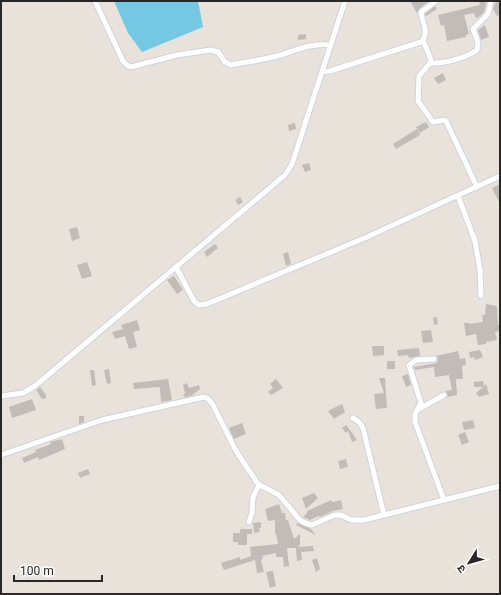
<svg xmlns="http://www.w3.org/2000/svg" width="501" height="595" viewBox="0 0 501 595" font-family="Roboto,'Noto Sans Devanagari',sans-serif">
<rect width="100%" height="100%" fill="#e9e2da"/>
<path fill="#74c8e3" d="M114,1H198L203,27L142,52L128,33Z"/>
<path fill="#c1bcb7" d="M410,1H429L419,9L417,13Z
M482,1H485L486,4L484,12L480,16L476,18L474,13L464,15L469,34L466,35V37L447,41L444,25L441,26L438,15L480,5L479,2Z
M499,1L500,15L497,16L493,9L495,3Z
M435,6L437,9L426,16L425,14Z
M485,25L489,37L481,40L478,30Z
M306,34V39L298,40V35Z
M443,73L446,80L438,84L434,78Z
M426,122L429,127L420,133L416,127Z
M295,123L296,129L289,131L288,125Z
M417,129L420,135L396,149L393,144Z
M309,163L311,170L305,172L302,165Z
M500,184V204L492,188Z
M240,197L243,202L238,205L235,200Z
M77,227L80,238L72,241L69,229Z
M215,244L218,248L207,257L204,252Z
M288,252L291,264L286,266L283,254Z
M87,262L92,276L82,279L77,265Z
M174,276L183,290L177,294L167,280Z
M486,304L497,306L498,325H500V331L495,332L497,340L486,342V344L478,345L476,334L466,336L464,323H470V324L483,322L482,315H485Z
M437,317L438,324L434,325L433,318Z
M137,320L140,330L133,332L137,347L129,349L125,336L115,339L112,332L123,329L121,325Z
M431,330L433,342L423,343L421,331Z
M372,346H384V355L373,356Z
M419,348L420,356L409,358L408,355L398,356L397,350Z
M480,350L483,357L475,360L474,357L470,358L469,352Z
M458,351L460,359L465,358L466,365L462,366L463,379H456L457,395L448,397L446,391L452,390L449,375L435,377L434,367L415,370L414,367L437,363L438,358L436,356Z
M387,361H395V369H387Z
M109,369L111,383L107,384L104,370Z
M90,370H94L96,385L92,386Z
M408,374L411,385L406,387L402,376Z
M379,378H385L387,408L376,409L374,394L384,393Z
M168,379L172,400L161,402L160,388L159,387L134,389L133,383Z
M276,379L283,388L271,395L268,392L273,388L270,384Z
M483,381L484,386L486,384L489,394L479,397L476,393L483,387H474V382Z
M187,383L189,388L199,385L200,389L191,396L185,397L183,395L185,393L183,385Z
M40,387L46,395V398L42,399L36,390Z
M32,399L36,410L12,418L9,407Z
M342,404L345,412L334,419L328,411Z
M79,416H84V422L79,424Z
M473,420L475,428L464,430L462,422Z
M242,423L246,434L234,439L229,428Z
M346,425L350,430L357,440L352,442L348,431L346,433L342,428Z
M465,432L469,442L462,445L458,435Z
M62,439L65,449L39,460L38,457L24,463L22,458L36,452L35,450L51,444L50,442Z
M346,459L348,467L340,469L338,461Z
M88,469L90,474L80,478L78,473Z
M314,493L318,498L306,509L302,498Z
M331,500L332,502L341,500L343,509L333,511L320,517L319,516L310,520L303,517L307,513V511Z
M279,504L282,513H285L286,520H288L294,539L300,534V545L297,547L313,546L314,551L301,552L302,560L297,561L296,548H287L289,566L284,567L283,557H276V553L262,556L263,559L261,560L264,572L257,573L255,560L224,570L221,563L240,557V560L251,556L250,547L278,544L276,534H275V520L268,521L265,509Z
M261,522V528H259L260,532L254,533L253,523Z
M297,523L311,529L316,535L296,525Z
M240,529H252V534H247V545H238V542H233V533H240Z
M317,558L320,569L316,572L312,560Z
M273,571L276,586L270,588L266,572Z"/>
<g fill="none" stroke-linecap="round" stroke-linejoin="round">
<defs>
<path id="street" d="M95,1L123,61L128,66L131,67L177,55L211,50L218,52L225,62L231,65C246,62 262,60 277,56C294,51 313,42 331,45
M423,40L431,60L430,63L419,76L418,101L433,122L444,120L446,121L477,187
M430,63C443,64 466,58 477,50L478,42L473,29L488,14L491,1
M322,72L330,71L421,42C430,33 422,23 421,12L436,1
M458,196L475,241L480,270L481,296
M176,267L194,301L199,305L207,304L367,237L500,176
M434,359L416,360L409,365L421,403L415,414V422L444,500
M1,396L23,393L35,386L285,175L292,164L345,1
M419,409L444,395
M353,418L360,423L363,428L384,515
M1,455L102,420L204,397L207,398L212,403L236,451L258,484L279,495L300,520L305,523L312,525L335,515H341L351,520H364L500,486
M249,522L252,513L253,497L259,485"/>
</defs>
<use href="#street" stroke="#cfd3df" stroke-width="7"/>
<use href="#street" stroke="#fff" stroke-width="5"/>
</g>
<rect width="501" height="595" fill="none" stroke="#272727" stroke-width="4"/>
<g transform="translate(469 563) rotate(233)" stroke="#ffffff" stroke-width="3" paint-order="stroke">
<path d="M0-3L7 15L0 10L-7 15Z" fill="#272727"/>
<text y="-6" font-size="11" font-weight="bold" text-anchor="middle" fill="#272727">उ</text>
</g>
<path d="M14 575v6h88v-6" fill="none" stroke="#272727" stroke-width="2"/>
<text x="20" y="575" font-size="12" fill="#272727" stroke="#ffffff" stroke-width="3" paint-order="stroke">100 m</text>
</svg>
